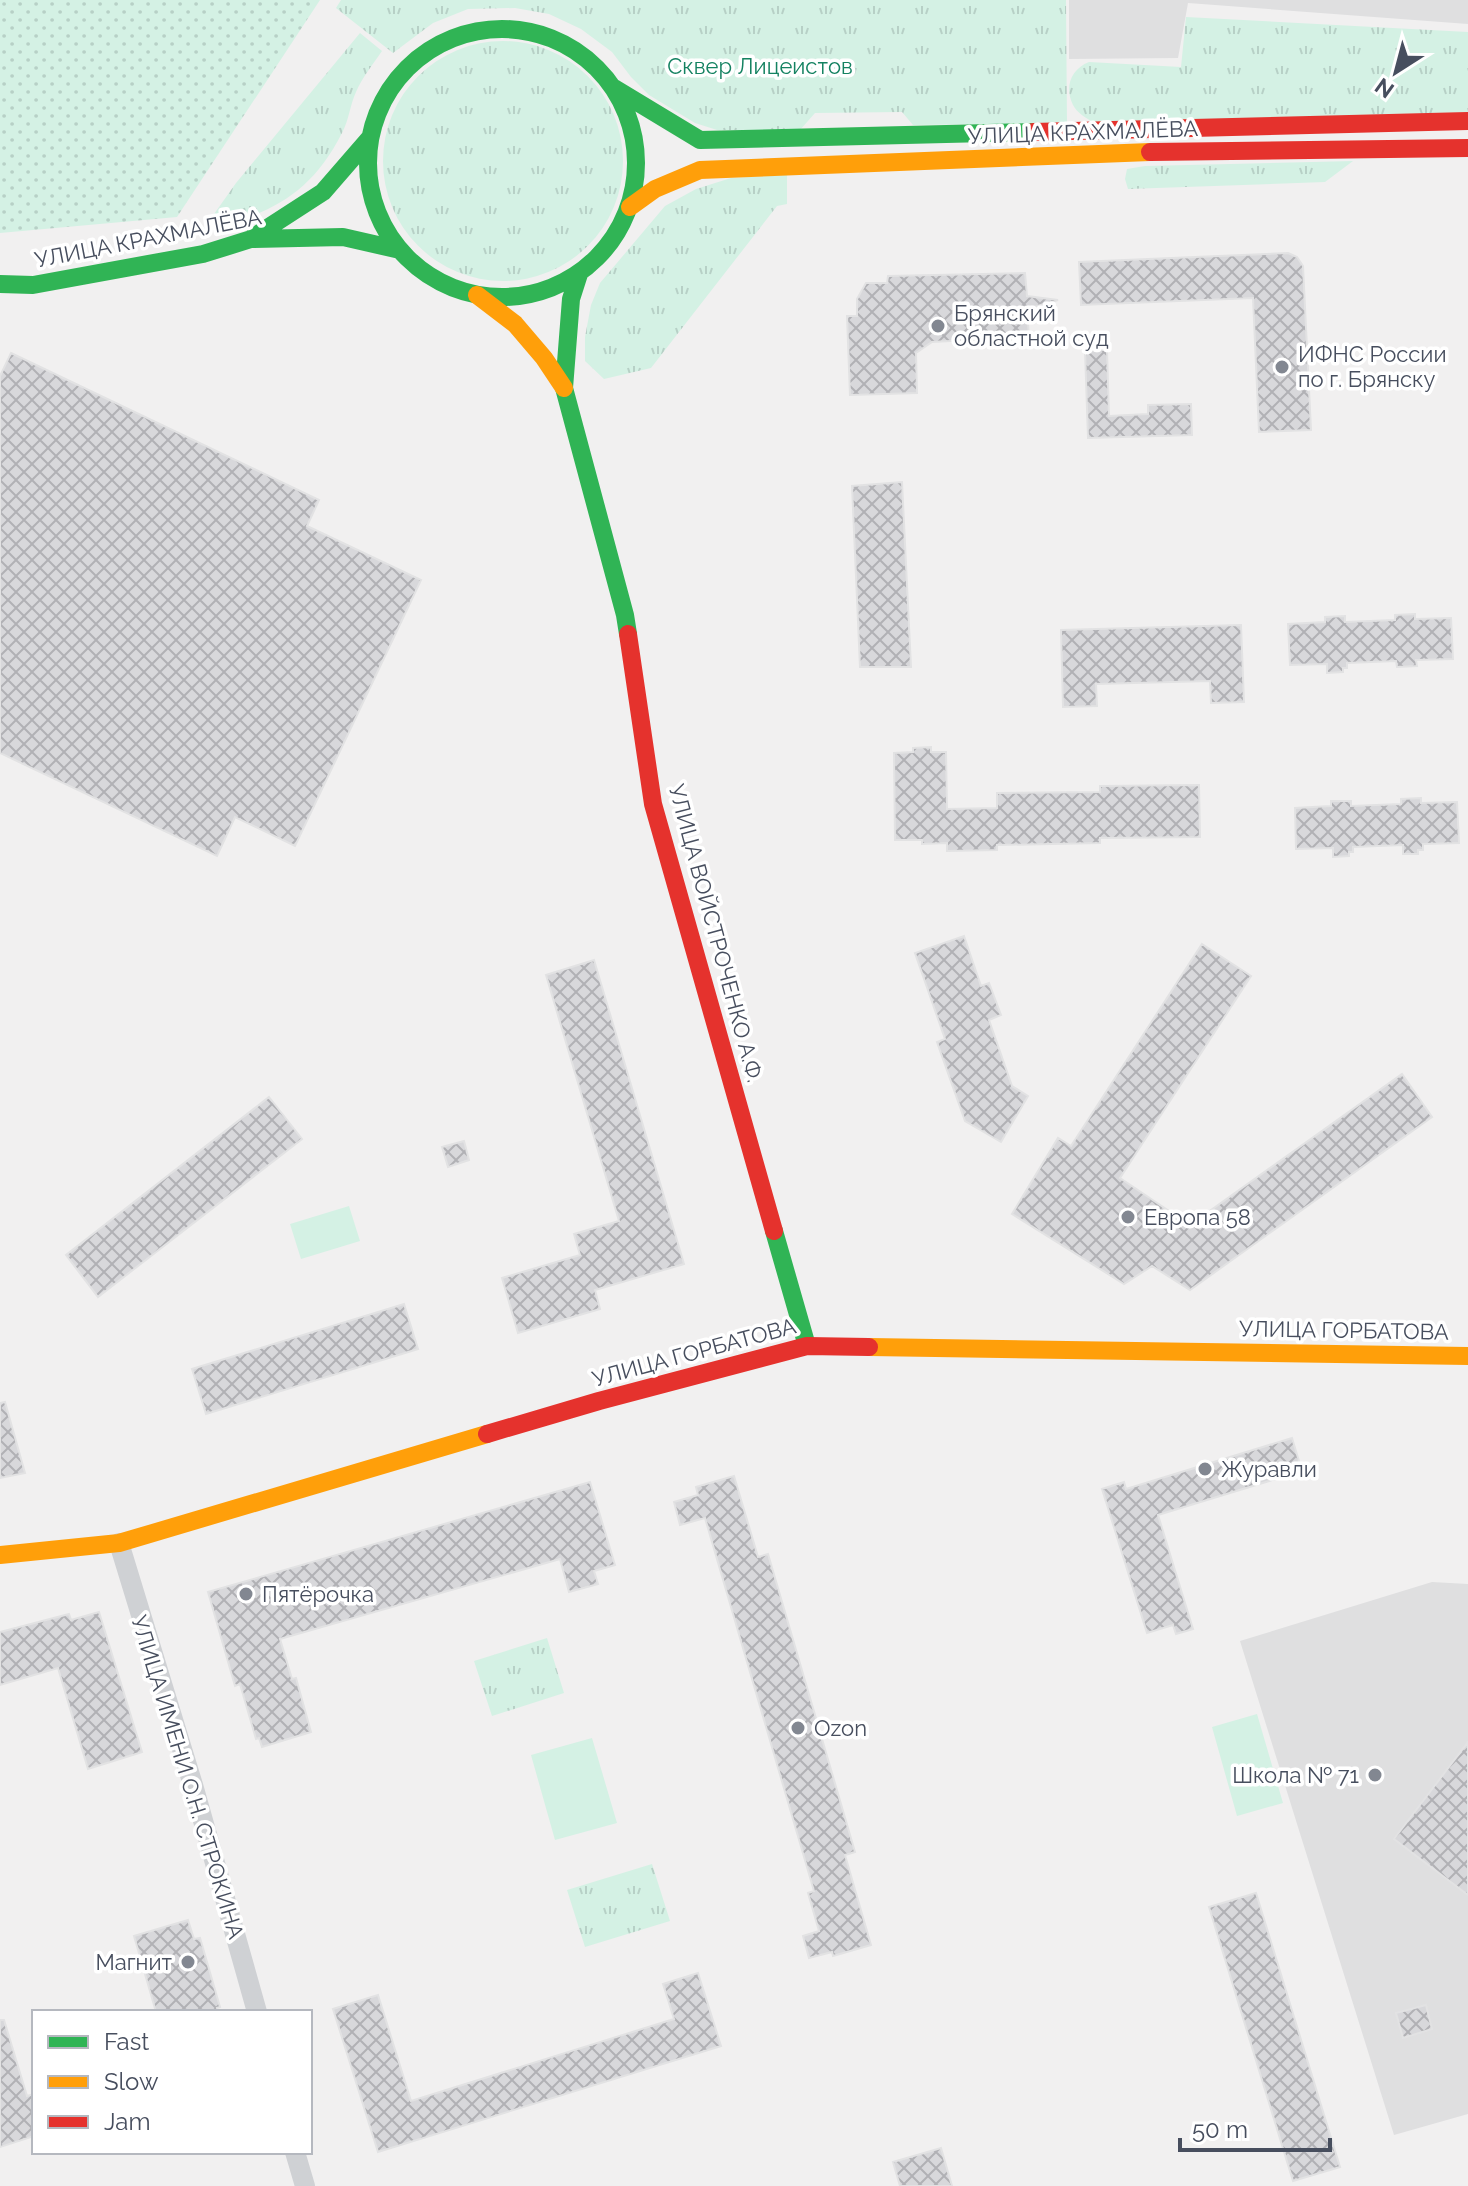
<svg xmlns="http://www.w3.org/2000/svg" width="1468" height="2186" viewBox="0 0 1468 2186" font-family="Raleway,sans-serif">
<defs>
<pattern id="grass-tufts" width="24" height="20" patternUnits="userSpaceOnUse" patternTransform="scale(2)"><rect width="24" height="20" fill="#d4f1e4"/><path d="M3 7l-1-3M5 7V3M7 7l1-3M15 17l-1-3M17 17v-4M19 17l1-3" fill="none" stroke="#b7d0c6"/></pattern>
<pattern id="garden-dots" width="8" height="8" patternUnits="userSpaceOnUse" patternTransform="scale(2)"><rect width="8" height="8" fill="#d4f1e4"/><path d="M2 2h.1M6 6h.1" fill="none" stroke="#b7d0c6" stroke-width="1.8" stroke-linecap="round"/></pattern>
<pattern id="building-cross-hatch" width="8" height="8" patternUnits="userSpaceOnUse" patternTransform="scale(2)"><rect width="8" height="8" fill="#d8d8db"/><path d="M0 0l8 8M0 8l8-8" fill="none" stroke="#b1b1b5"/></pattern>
</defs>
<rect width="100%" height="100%" fill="#f1f0f0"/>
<path fill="#dfdfe0" d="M1069,0H1468V24L1188,3L1178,58L1069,59Z
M1432,1582L1468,1584V2114L1394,2135L1240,1641Z"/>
<path fill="url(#grass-tufts)" d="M341,0H1066L1067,123L913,125L902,112L815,113L800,130H717L695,123L649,95L631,77L612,52L581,29L549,14L515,8L468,9L433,23L393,53L336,8Z
M1186,17L1468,32V114L1093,122C1086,118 1077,113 1073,105C1064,87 1071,69 1089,62L1181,67Z
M360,33L382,51C373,64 362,78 356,92C350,105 349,120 342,133C310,196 268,215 202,231L236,183Z
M383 161a120 120 0 1 1 240 0a120 120 0 1 1-240 0Z
M1353,161L1325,182L1128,189L1125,179L1127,169L1145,166Z
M787,175V204L777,206L651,368L604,379L585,361V337L591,305L600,283L665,206L696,189L731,178Z
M547,1638L564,1693L492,1716L474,1661Z
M652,1864L670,1921L585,1947L567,1890Z"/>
<path fill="url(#garden-dots)" d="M0,0H320L177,217L0,233Z"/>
<path fill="#d4f1e4" d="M349,1206L360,1241L301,1259L290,1224Z
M1257,1714L1283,1803L1237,1816L1212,1727Z
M592,1738L617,1823L555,1840L531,1755Z"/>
<path fill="url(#building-cross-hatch)" stroke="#e2e2e3" stroke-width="2" d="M1288,253L1297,257L1303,266L1311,430L1259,432L1253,298L1081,305L1079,262Z
M1025,273L1027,296L1058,300L1027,309L1029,337L932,342L916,353L917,393L850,395L847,316H857V299L866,283H887L888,276Z
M1085,350H1107L1109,416L1148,414V405L1191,404L1192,435L1088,438Z
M11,353L319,500L307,526L421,580L295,846L235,817L217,856L0,753V376Z
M902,482L911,667H860L852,486Z
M1415,614V619L1451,618L1453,659L1416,660L1417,666L1397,667L1396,661L1347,663V668H1343V672L1327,673V664L1290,665L1288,624L1325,622V617L1345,616V622L1395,620V615Z
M1241,625L1244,702L1211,703L1210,681L1096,684L1097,706L1063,707L1061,630Z
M931,747V752H946L947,809L997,808V793L1100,792V786L1199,785L1200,837L1100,838V843L997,845V850L947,851V843L922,844V840H895L894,753L913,752V748Z
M1421,798V803L1457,802L1459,843L1423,844V850H1418V854H1403V845L1353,847V852H1349V856L1333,857V848L1296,849L1295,808L1331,806V801H1351V806L1401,804V799Z
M964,936L981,986L989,983L1001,1015L989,1020L1012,1086L1028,1096L1001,1142L965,1121L937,1042L945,1039L915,953Z
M1202,944L1251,976L1120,1178L1190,1225L1402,1074L1432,1117L1190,1290L1152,1266L1124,1284L1012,1214L1058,1138L1071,1146Z
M594,960L684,1264L595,1290L600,1309L518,1333L502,1278L580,1255L574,1234L619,1221L546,975Z
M269,1097L302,1139L98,1297L66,1255Z
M464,1141L469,1160L448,1167L442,1147Z
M404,1304L418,1349L206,1414L192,1369Z
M5,1402L25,1473L0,1478V1403Z
M1292,1438L1302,1471L1158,1515L1193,1629L1176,1634L1173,1625L1147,1633L1102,1489L1124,1482L1126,1489Z
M734,1476L758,1557L768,1554L855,1852L845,1855L871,1945L833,1956L832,1952L809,1958L803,1936L819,1931L808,1893L814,1891L705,1518L680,1525L674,1502L698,1495L696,1487Z
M590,1482L615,1565L594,1571L598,1584L569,1592L560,1559L280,1639L292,1679L296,1678L311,1732L262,1747L259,1738L256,1739L240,1684L235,1686L208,1592Z
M99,1612L142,1752L88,1769L58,1668L0,1685V1632L69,1614L71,1620Z
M1468,1742V1895L1394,1839Z
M1256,1893L1340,2167L1293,2181L1209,1907Z
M188,1920L194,1939L200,1938L220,2007L217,2008L218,2012H156L134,1936Z
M698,1973L721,2046L378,2152L333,2009L378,1995L411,2101L674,2019L663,1984Z
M1426,2005L1432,2029L1403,2038L1396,2013Z
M0,2020H4L27,2096L34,2094V2136L0,2147Z
M941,2148L952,2186H900L893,2162Z"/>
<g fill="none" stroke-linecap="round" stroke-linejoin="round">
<path stroke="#cfd1d4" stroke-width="20" d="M119,1543L193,1785L257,2012
M295,2152L305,2186"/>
<path stroke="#30b455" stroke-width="18" d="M368 163a134 134 0 1 1 268 0a134 134 0 1 1-268 0Z
M614,88L700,140L1033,132
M252,238L323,192L369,139
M579,274L571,299L564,388L625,615L628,634
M0,284L33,285L203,254L251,239L343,237L400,250
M774,1231L807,1346"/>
<path stroke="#ff9f0a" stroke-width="18" d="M630,207L655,189L700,170L1150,152
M477,295L515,324L544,358L564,388
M869,1347L1468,1356
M0,1555L119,1543L487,1434"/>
<path stroke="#e5322d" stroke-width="18" d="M1033,132L1468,121
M1150,152L1468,148
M628,634L653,804L774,1231
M487,1434L599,1401L807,1346L869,1347"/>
</g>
<g fill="#828791" stroke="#fff" stroke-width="3">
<circle cx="938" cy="326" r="8"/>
<circle cx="1282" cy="367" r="8"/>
<circle cx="1128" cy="1217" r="8"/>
<circle cx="1205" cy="1469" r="8"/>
<circle cx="246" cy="1594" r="8"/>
<circle cx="798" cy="1728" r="8"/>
<circle cx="1375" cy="1775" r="8"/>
<circle cx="188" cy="1962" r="8"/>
</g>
<g text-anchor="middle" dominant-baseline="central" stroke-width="7" stroke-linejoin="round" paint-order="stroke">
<g font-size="22" fill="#148261" stroke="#fff">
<text x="760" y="66">Сквер Лицеистов</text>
</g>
<g font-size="22" fill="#474e5e" stroke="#fff">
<text transform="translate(1083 132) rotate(-2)">УЛИЦА КРАХМАЛЁВА</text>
<text transform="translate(148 238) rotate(-11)">УЛИЦА КРАХМАЛЁВА</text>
<text transform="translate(716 933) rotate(75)">УЛИЦА ВОЙСТРОЧЕНКО А.Ф.</text>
<text transform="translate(1344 1330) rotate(1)">УЛИЦА ГОРБАТОВА</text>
<text transform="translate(694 1352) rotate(-15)">УЛИЦА ГОРБАТОВА</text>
<text transform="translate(188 1777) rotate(73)">УЛИЦА ИМЕНИ О.Н. СТРОКИНА</text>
</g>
<g font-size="22" fill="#474e5e" stroke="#fff" text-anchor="start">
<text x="954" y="313">Брянский<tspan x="954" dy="25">областной суд</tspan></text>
<text x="1298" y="354">ИФНС России<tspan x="1298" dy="25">по г. Брянску</tspan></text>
<text x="1144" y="1217">Европа 58</text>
<text x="1221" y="1469">Журавли</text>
<text x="262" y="1594">Пятёрочка</text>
<text x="814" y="1728">Ozon</text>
<text x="1359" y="1775" text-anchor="end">Школа № 71</text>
<text x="172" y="1962" text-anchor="end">Магнит</text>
</g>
</g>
<rect x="32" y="2010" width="280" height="144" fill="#ffffff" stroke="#b5b8bf" stroke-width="2"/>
<rect x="48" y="2036" width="40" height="12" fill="#30b455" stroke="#b5b8bf" stroke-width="2"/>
<text x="104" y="2050" font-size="24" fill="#474e5e">Fast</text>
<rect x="48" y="2076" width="40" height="12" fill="#ff9f0a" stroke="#b5b8bf" stroke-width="2"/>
<text x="104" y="2090" font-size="24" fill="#474e5e">Slow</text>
<rect x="48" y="2116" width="40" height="12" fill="#e5322d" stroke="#b5b8bf" stroke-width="2"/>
<text x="104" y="2130" font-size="24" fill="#474e5e">Jam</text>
<g transform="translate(1396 72) rotate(216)" stroke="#ffffff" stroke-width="6" paint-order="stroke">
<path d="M0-6L14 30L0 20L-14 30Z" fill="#474e5e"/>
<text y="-12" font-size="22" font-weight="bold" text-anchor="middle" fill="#474e5e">N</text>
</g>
<path d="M1180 2138v12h150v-12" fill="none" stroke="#474e5e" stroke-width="4"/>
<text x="1192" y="2138" font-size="24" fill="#474e5e" stroke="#ffffff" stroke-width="6" paint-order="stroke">50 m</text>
</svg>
